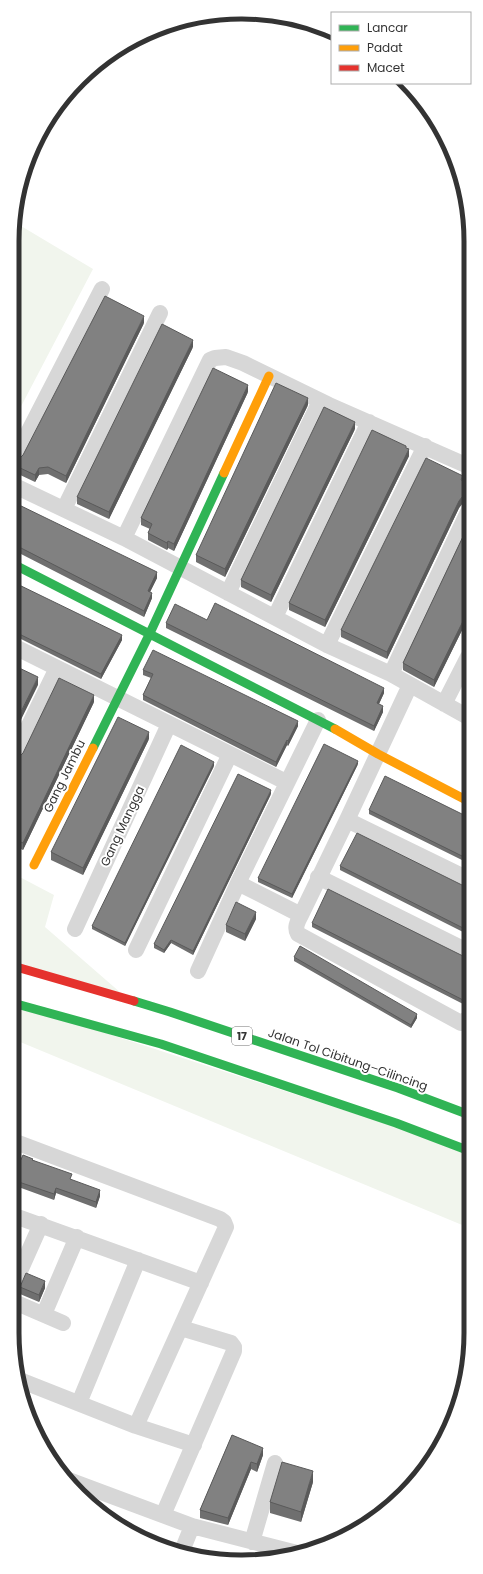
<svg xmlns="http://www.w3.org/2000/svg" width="483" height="1574" viewBox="0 0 483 1574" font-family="Poppins,sans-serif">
<rect width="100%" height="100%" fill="#fff"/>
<path fill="#f1f5ed" d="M16,223L93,269L16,416Z
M14,874L54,895L45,927L129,1000L13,966Z
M13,1003L467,1150V1227L13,1039Z"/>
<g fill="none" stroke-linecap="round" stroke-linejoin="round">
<path stroke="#d7d7d7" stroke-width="16" d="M15,458L102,289
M15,486L124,538L327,645L391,674L468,717
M64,509L160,313
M124,538L210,360L215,358L226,357L243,363L329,405L468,466
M228,593L320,401
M275,617L369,422
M327,645L425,446
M15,647L286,782
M391,674L468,512
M410,685L347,820L301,915C298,921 294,927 298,934L461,1023L467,1019
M444,704L468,657
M14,756L57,668
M347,820L468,879
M318,877L467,951
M238,883L301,915
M75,929L169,724
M136,950L230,754
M198,971L238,883L318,720
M13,1141L220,1219L224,1222L226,1227L136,1426
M12,1215L201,1283
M12,1289L41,1224
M12,1301L63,1323
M44,1314L77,1237
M22,1381L136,1426L194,1445
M79,1403L138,1260
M66,1479L192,1526L301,1554
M163,1515L234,1351V1347L231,1343L181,1328
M252,1542L275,1463
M182,1551L192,1526"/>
<path stroke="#30b455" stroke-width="9" d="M15,565L335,729
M93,748L150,633L224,473
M134,1001L170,1012L398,1088L467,1114
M13,1003L161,1044L396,1123L467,1150"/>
<path stroke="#ff9f0a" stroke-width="9" d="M224,473L269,376
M335,729L378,754L468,801
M34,865L93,748"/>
<path stroke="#e5322d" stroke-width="9" d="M13,966L134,1001"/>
</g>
<path fill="#6f6f6f" d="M144,323L66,483L48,474L39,475L35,482L16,473V466L23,455Z
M193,347L109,519L77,504V497Z
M248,392L174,551L168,548L167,550L148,540V533L150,529L141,525V518Z
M308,405L225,577L196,562V555Z
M355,429L271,602L241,587V580Z
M406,448L409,456L325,627L289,610V603Z
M463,481L468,483V503H467L462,504L459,508L387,659L341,637V630Z
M15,503L157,578L150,592L152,598L144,617L21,554L15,553Z
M468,526V618L434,687L403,670V663Z
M15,583L122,640L101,679L15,636Z
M166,623L384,693L379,704L383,712L374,731L166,628Z
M143,670L298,726L288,746L287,745L276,767L143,700V695L151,678L143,675Z
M94,702L23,850L14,846V757H19Z
M149,739L83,875L51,860V852Z
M358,764L292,898L258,882V878Z
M214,766L125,946L92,929V926Z
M271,794L193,955L171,943L164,953L154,948V944Z
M369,810L468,817V863L369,814Z
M340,866L468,888L467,934L340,870Z
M256,919L245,941L226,932V925Z
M312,923L467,958V1006L312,927Z
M294,957L417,1018L411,1028L294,961Z
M33,1160L72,1180L100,1196L96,1208L56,1193L54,1200L13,1185V1177Z
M20,1287L45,1288L39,1302L20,1294Z
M232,1435L263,1455L257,1472L251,1469L228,1525L200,1518V1510Z
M313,1482L301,1522L270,1513V1502Z"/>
<path fill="#5a5a5a" d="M144,316V323L66,483V476Z
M193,340V347L109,519V512Z
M248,385V392L174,551V544Z
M308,398V405L225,577V569Z
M355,422V429L271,602V595Z
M409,449V456L325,627V620Z
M39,468V475L35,482V475Z
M467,495V503L462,504L459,508L387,659V652L459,501L462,497Z
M168,541V548L167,550V543Z
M157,572V578L148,596V591Z
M152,593V598L144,617V611Z
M468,611V618L434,687V680Z
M122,635V640L101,679V674Z
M38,677V685L14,734V726Z
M384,688V693L377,708V703Z
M94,695V702L23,850V843Z
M383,706V712L374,731V726Z
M298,721V726L288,746V741Z
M149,732V739L83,875V868Z
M287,740V745L276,767V762Z
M358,761V764L292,898V894Z
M214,762V766L125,946V943Z
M271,790V794L193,955V951Z
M256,912V919L245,941V934Z
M171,940V943L164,953V950Z
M417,1014V1018L411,1028V1025Z
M56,1188V1193L54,1200V1194Z
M100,1190V1196L96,1208V1202Z
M45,1281V1288L39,1302V1295Z
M263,1448V1455L257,1472V1464Z
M251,1462V1469L228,1525V1518Z
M313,1471V1482L301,1522V1512Z"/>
<path fill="#818181" stroke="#5a5a5a" d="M105,296L144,316L66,476L48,467L39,468L35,475L16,466L19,459L23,455Z
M162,324L193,340L109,512L77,497Z
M213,368L248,385L174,544L168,541L167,543L148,533L152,524L141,518Z
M276,383L308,398L225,569L196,555Z
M324,407L355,422L271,595L241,580Z
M372,430L406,446V448L409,449L325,620L289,603Z
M426,458L463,476L461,480L468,483V496L467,495L462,497L459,501L387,652L341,630Z
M15,503L157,572L148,591L152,593L144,611L21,548L15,547Z
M468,526V611L434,680L403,663Z
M15,583L122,635L101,674L15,632Z
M215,603L384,688L377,703L383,706L374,726L166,623L175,604L207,620Z
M153,650L298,721L288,741L287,740L276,762L143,695L153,674L143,670Z
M15,666L38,677L14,726Z
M59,678L94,695L23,843L14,839V757H19L23,753Z
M118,717L149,732L83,868L51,852Z
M324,744L358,761L292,894L258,878Z
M181,745L214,762L125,943L92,926Z
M238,774L271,790L193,951L171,940L164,950L154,944Z
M385,776L468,817V859L369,810Z
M357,833L468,888L467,930L340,866Z
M328,889L467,958V1002L312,923Z
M236,902L256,912L245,934L226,925Z
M300,946L417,1014L411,1025L294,957Z
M23,1155L33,1159L32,1160L72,1174L70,1179L100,1190L96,1202L56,1188L54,1194L13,1180V1177Z
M26,1273L45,1281L39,1295L20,1287Z
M232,1435L263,1448L257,1464L251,1462L228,1518L200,1510Z
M282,1462L313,1471L301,1512L270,1502Z"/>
<g text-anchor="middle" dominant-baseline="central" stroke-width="4" stroke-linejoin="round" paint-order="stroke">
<rect fill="#fff" stroke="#707070" stroke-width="1" x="232" y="1027" width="20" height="18" rx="3"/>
<g font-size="11" font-weight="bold" fill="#333">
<text x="242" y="1036">17</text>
</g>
<g font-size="12" fill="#333" stroke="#fff">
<text transform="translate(64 776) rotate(-64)">Gang Jambu</text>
<text transform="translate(122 826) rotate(-65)">Gang Mangga</text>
<text transform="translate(348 1059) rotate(19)">Jalan Tol Cibitung–Cilincing</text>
</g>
</g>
<path d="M0 0H483V1574H0ZM241 19H242A222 222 0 0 1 464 241V1333A222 222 0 0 1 242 1555H241A222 222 0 0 1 19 1333V241A222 222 0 0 1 241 19Z" fill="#fff" fill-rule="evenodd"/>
<path fill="none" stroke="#333" stroke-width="5" d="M241 19H242A222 222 0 0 1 464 241V1333A222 222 0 0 1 242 1555H241A222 222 0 0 1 19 1333V241A222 222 0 0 1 241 19Z"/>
<rect x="331" y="12" width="140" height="72" fill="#ffffff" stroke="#adadad"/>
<rect x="339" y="25" width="20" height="6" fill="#30b455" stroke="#adadad"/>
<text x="367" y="32" font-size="12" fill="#333333">Lancar</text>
<rect x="339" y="45" width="20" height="6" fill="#ff9f0a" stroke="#adadad"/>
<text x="367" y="52" font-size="12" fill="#333333">Padat</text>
<rect x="339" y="65" width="20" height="6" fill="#e5322d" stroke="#adadad"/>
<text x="367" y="72" font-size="12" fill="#333333">Macet</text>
</svg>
